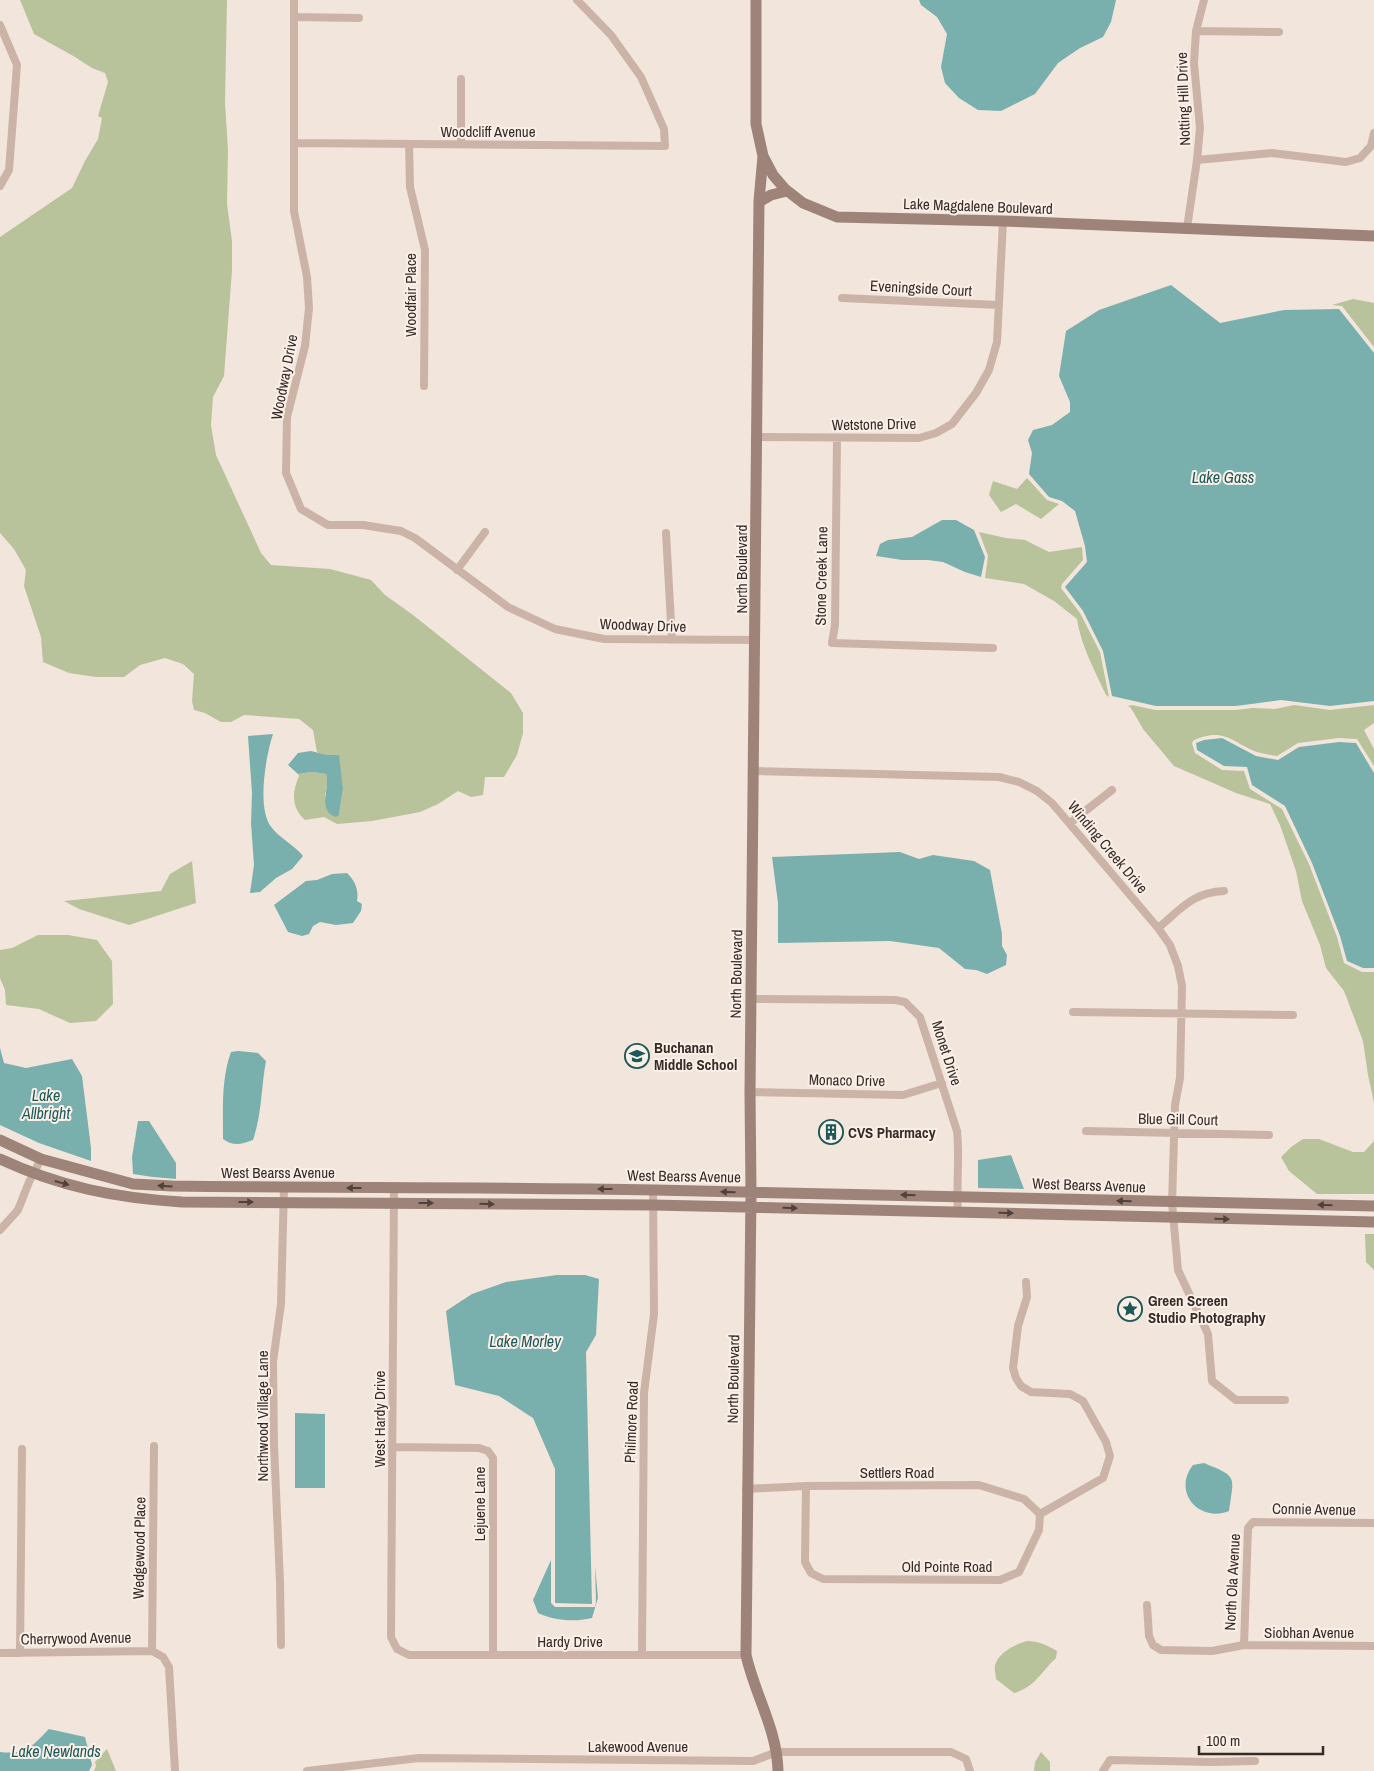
<svg xmlns="http://www.w3.org/2000/svg" width="1374" height="1771" viewBox="0 0 1374 1771" font-family="'Archivo Narrow',sans-serif">
<rect width="100%" height="100%" fill="#f2e5db"/>
<path fill="#b8c29b" d="M20,0H227L225,102L228,151L227,204L232,241V270L224,376L213,397L211,425L216,455L261,553L271,565L330,569L371,580L385,595L413,615L511,693L523,713V733L517,755L504,777H485L483,795L471,797L458,791L438,804L420,812L372,821L337,824L324,817L305,820C291,807 292,792 299,776L298,774L312,772L326,774L328,780L325,796L339,815L343,789L339,761L317,752L313,730L299,719L244,715L231,722H221L205,713L194,710L192,701L194,674L183,664L165,658L140,665L124,677H96L69,673L43,662L41,637L24,586L26,570L14,549L0,533V237L72,188L85,161L98,139L102,118L98,116L108,82L105,73L92,68L75,57L34,34Z
M1353,299L1374,303V347L1342,306L1332,305Z
M1027,478L1047,500L1059,504L1041,519L1016,504L1001,512L989,495L993,481L1017,489Z
M979,532L1006,538L1025,540L1049,552L1082,547L1083,560L1062,584L1061,588L1080,613L1100,652L1109,697L1106,695C1095,671 1081,646 1077,619L1054,601L1024,584L985,578L988,556Z
M1132,705L1155,710H1236L1253,708L1275,709L1294,705L1330,710L1374,705V723L1364,730L1374,749V766L1357,739L1339,738L1298,743L1277,756C1271,755 1263,754 1257,752C1231,742 1225,727 1194,740L1192,743L1195,753L1222,770L1244,771L1250,789L1282,809L1309,864L1337,937L1344,963L1362,972H1374V1103L1368,1075L1363,1041L1344,991L1326,968L1320,945L1302,901L1296,871L1280,825L1270,804L1236,793L1174,766L1143,729L1131,708L1128,706Z
M192,861L196,903L129,925L79,909L64,901L161,891L170,874Z
M38,935H68L97,940L112,961L113,1004L96,1021L70,1023L39,1009L6,1005L5,990L0,978V950L12,948Z
M1303,1139H1319L1353,1152H1364L1374,1141V1194H1317L1289,1171L1281,1157L1291,1147Z
M1365,1234H1374V1270L1366,1262Z
M1027,1641C1038,1641 1047,1645 1057,1651L1056,1658C1042,1671 1034,1688 1014,1693L996,1679C996,1675 994,1669 995,1666C997,1653 1016,1644 1027,1641Z
M107,1749L116,1771H94L96,1766L95,1762Z
M1041,1752L1050,1762V1771H1034L1035,1762Z"/>
<path fill="#79b0ad" d="M919,0H1116L1111,22L1103,37L1080,48L1058,63L1035,94L1001,111L978,110L959,98L945,83L941,67L947,34L937,17L921,5Z
M1171,285L1220,323L1284,310L1339,309L1374,353V701L1330,706L1281,700L1236,706H1156L1112,696L1103,651L1083,611L1065,587L1087,562L1085,546L1075,511L1062,501L1049,497L1029,474L1032,453L1028,440L1033,430L1052,425L1070,412V402L1059,376L1066,331L1099,310Z
M942,520H956L974,530L985,557L981,577L965,572L943,562L928,560H902L876,556L880,544L888,540L912,537Z
M273,734C266,756 256,809 272,828C281,839 294,845 303,856L292,869L276,878L260,892L250,893L254,865L251,823L252,793L248,736Z
M1222,738L1256,756L1278,760L1299,747L1339,742L1356,743L1374,773V968H1363L1347,961L1340,936L1312,863L1285,806L1252,785L1247,767L1224,766L1197,750L1196,743L1204,740Z
M311,751L327,755H339L343,789L339,815L336,817C316,810 331,788 326,774L312,772L298,774L288,765L298,753Z
M900,852L919,859L933,855L974,861L990,870L1002,934V946L1007,955L1006,965L987,974L976,970L965,969L939,948L890,941L778,943V903L772,857Z
M347,873C355,881 359,890 357,901L362,904L361,911L353,923L336,925L320,922L313,926L309,934L302,936L288,932L274,905L306,881L317,880L332,874Z
M0,1048L4,1063L26,1068L72,1059L82,1076L91,1148V1161L39,1143L0,1125Z
M238,1051L258,1053L266,1061C261,1087 262,1114 253,1140C242,1144 234,1147 223,1139C223,1111 221,1079 231,1052Z
M138,1121H149L176,1163V1179L153,1177L133,1174L132,1157Z
M1011,1155L1024,1189L978,1188V1160Z
M557,1275H585L599,1279L596,1335L586,1352L592,1604L555,1603V1469L533,1418L499,1396L455,1385L446,1311L472,1294L506,1282Z
M295,1413L325,1414V1488H295Z
M1204,1463C1238,1477 1234,1475 1229,1511C1199,1523 1172,1492 1193,1465Z
M551,1560V1603L555,1607H595L596,1603L595,1566L598,1598L592,1618C574,1622 555,1621 538,1613L533,1600Z
M49,1729L85,1737L92,1765L89,1771H0V1752C27,1755 31,1747 49,1729Z"/>
<g fill="none" stroke-linecap="round" stroke-linejoin="round">
<path stroke="#cbb4a7" stroke-width="8" d="M294,0V211L307,277L309,308L305,346L287,417L286,473L301,509L328,525H363L401,531L415,538L508,607L555,629L604,639L755,640
M294,17L359,18
M0,25L17,65L9,170L0,186
M1196,31L1279,32
M294,143L665,146L664,129L641,77L611,35L577,0
M409,144L410,187L425,250L424,386
M461,144V79
M1197,160L1272,153L1346,162L1360,158L1371,146L1374,133
M1187,228L1197,160L1200,128L1194,63L1196,31L1204,0
M842,298L999,305
M757,437L919,438L936,433L952,424L976,393L989,370L997,342L1003,221
M837,438L835,625L832,643L993,648
M666,533L672,640
M457,570L485,532
M754,771L999,777L1019,782L1037,791L1052,803L1158,928L1170,945L1178,966L1182,986L1180,1078L1175,1105L1172,1203L1178,1270L1208,1334L1212,1381L1236,1400H1285
M1070,823L1112,790
M1158,928C1181,909 1193,892 1224,891
M751,999L895,1000L905,1002L920,1017L957,1131C960,1158 956,1185 958,1212
M1073,1012L1293,1015
M750,1092L903,1095L942,1083
M1086,1131L1269,1135
M394,1188L391,1637L397,1649L409,1655H746
M0,1230L18,1210L29,1182L41,1159
M393,1447L479,1448L488,1451L493,1458V1655
M806,1486L805,1562L811,1573L823,1579L1000,1580L1019,1572L1039,1530L1040,1514L1103,1478L1110,1456L1106,1442L1083,1401L1070,1394L1031,1392L1021,1386L1016,1378L1013,1368L1018,1326L1027,1297L1026,1282
M746,1489L806,1486L979,1485L1024,1499L1040,1514
M1147,1605L1149,1636L1153,1645L1161,1650L1212,1651L1244,1645L1374,1646
M281,1645L280,1582L274,1445L273,1362L281,1304L284,1187
M1244,1645L1248,1528L1253,1522L1374,1523
M152,1651L154,1446
M0,1653L152,1651L163,1657L169,1667L175,1771
M20,1653L22,1449
M642,1655L644,1393L654,1314L653,1190
M307,1771L419,1758L753,1761L777,1752H951L966,1759L970,1771
M1103,1771L1110,1760L1211,1762L1255,1761"/>
<path stroke="#9e8378" stroke-width="11" d="M756,0V124L763,156L773,175L785,189L803,203L837,217L1003,221L1374,236
M763,156L759,201L758,293L750,1092L751,1192L746,1655C755,1695 777,1729 778,1771
M759,202L771,195L787,191
M0,1140L41,1159L133,1184L172,1186C333,1188 494,1187 655,1190C895,1194 1134,1202 1374,1206
M0,1159C60,1187 116,1198 182,1202L653,1205L1374,1222"/>
</g>
<defs><path id="oneway-solid" d="M-6-.8H1V-3.2L6.5 0L1 3.2V.8H-6Z" transform="scale(1.25)"/></defs>
<g fill="#51413c">
<use href="#oneway-solid" transform="translate(62 1183) rotate(16)"/>
<use href="#oneway-solid" transform="translate(165 1186) rotate(-176)"/>
<use href="#oneway-solid" transform="translate(354 1188) rotate(-180)"/>
<use href="#oneway-solid" transform="translate(605 1189) rotate(-180)"/>
<use href="#oneway-solid" transform="translate(728 1192) rotate(-179)"/>
<use href="#oneway-solid" transform="translate(908 1195) rotate(-179)"/>
<use href="#oneway-solid" transform="translate(1124 1201) rotate(-178)"/>
<use href="#oneway-solid" transform="translate(246 1202)"/>
<use href="#oneway-solid" transform="translate(426 1203)"/>
<use href="#oneway-solid" transform="translate(487 1204) rotate(1)"/>
<use href="#oneway-solid" transform="translate(1325 1205) rotate(-179)"/>
<use href="#oneway-solid" transform="translate(790 1208) rotate(1)"/>
<use href="#oneway-solid" transform="translate(1006 1213) rotate(2)"/>
<use href="#oneway-solid" transform="translate(1222 1219) rotate(1)"/>
</g>
<defs>
<symbol id="school-ring" viewBox="-11 -11 22 22"><circle r="9.5" fill="#faf0e8" stroke="#1c5958" stroke-width="1.5"/><path d="M0-5L7-2L0 1L-7-2ZM-4 1L0 2.5L4 1V4Q0 6-4 4Z" fill="#1c5958"/></symbol>
<symbol id="building-ring" viewBox="-11 -11 22 22"><circle r="9.5" fill="#faf0e8" stroke="#1c5958" stroke-width="1.5"/><path d="M-4-6H4V6H1V3H-1V6H-4ZM-2.5-4.3h1.7v1.8h-1.7ZM.8-4.3h1.7v1.8H.8ZM-2.5-1h1.7V.8h-1.7ZM.8-1h1.7V.8H.8Z" fill="#1c5958"/></symbol>
<symbol id="sight-ring" viewBox="-11 -11 22 22"><circle r="9.5" fill="#faf0e8" stroke="#1c5958" stroke-width="1.5"/><path d="M0-6L1.8-2.2L6-1.7L2.9 1.2L3.7 5.4L0 3.3L-3.7 5.4L-2.9 1.2L-6-1.7L-1.8-2.2Z" fill="#1c5958"/></symbol>
</defs>
<g fill-rule="evenodd">
<use href="#school-ring" x="623" y="1042" width="28" height="28"/>
<use href="#building-ring" x="817" y="1118" width="28" height="28"/>
<use href="#sight-ring" x="1116" y="1295" width="28" height="28"/>
</g>
<g text-anchor="middle" dominant-baseline="central" stroke-width="4" stroke-linejoin="round" paint-order="stroke">
<g font-size="15" fill="#372b28" stroke="#faf0e8">
<text transform="translate(1183 99) rotate(-92)">Notting Hill Drive</text>
<text x="488" y="131">Woodcliff Avenue</text>
<text transform="translate(978 206) rotate(2)">Lake Magdalene Boulevard</text>
<text transform="translate(921 288) rotate(3)">Eveningside Court</text>
<text transform="translate(410 295) rotate(-90)">Woodfair Place</text>
<text transform="translate(284 377) rotate(-79)">Woodway Drive</text>
<text transform="translate(874 424) rotate(-1)">Wetstone Drive</text>
<text transform="translate(741 569) rotate(-90)">North Boulevard</text>
<text transform="translate(821 576) rotate(-89)">Stone Creek Lane</text>
<text transform="translate(643 625) rotate(2)">Woodway Drive</text>
<text transform="translate(1108 847) rotate(50)">Winding Creek Drive</text>
<text transform="translate(736 974) rotate(-89)">North Boulevard</text>
<text transform="translate(947 1053) rotate(72)">Monet Drive</text>
<text transform="translate(847 1080) rotate(1)">Monaco Drive</text>
<text transform="translate(1178 1119) rotate(1)">Blue Gill Court</text>
<text x="278" y="1172">West Bearss Avenue</text>
<text transform="translate(684 1176) rotate(1)">West Bearss Avenue</text>
<text transform="translate(1089 1185) rotate(2)">West Bearss Avenue</text>
<text transform="translate(733 1379) rotate(-89)">North Boulevard</text>
<text transform="translate(262 1416) rotate(-90)">Northwood Village Lane</text>
<text transform="translate(379 1419) rotate(-90)">West Hardy Drive</text>
<text transform="translate(631 1422) rotate(-88)">Philmore Road</text>
<text x="897" y="1472">Settlers Road</text>
<text transform="translate(479 1504) rotate(-90)">Lejuene Lane</text>
<text transform="translate(1314 1509) rotate(1)">Connie Avenue</text>
<text transform="translate(139 1548) rotate(-89)">Wedgewood Place</text>
<text x="947" y="1566">Old Pointe Road</text>
<text transform="translate(1232 1582) rotate(-87)">North Ola Avenue</text>
<text x="1309" y="1632">Siobhan Avenue</text>
<text transform="translate(76 1638) rotate(-1)">Cherrywood Avenue</text>
<text x="570" y="1641">Hardy Drive</text>
<text x="638" y="1746">Lakewood Avenue</text>
</g>
<g font-size="15" font-weight="bold" fill="#372b28" stroke="#faf0e8" text-anchor="start">
<text x="654" y="1047">Buchanan<tspan x="654" dy="17">Middle School</tspan></text>
<text x="848" y="1132">CVS Pharmacy</text>
<text x="1148" y="1300">Green Screen<tspan x="1148" dy="17">Studio Photography</tspan></text>
</g>
<g font-size="16" font-style="italic" fill="#1c5958" stroke="#faf0e8">
<text x="1223" y="477">Lake Gass</text>
<text x="46" y="1095">Lake<tspan x="46" dy="18">Allbright</tspan></text>
<text x="525" y="1341">Lake Morley</text>
<text x="56" y="1751">Lake Newlands</text>
</g>
</g>
<path d="M1199 1746v8h124v-8" fill="none" stroke="#372b28" stroke-width="2.5"/>
<text x="1206" y="1746" font-size="15" fill="#372b28" stroke="#faf0e8" stroke-width="4" paint-order="stroke">100 m</text>
</svg>
